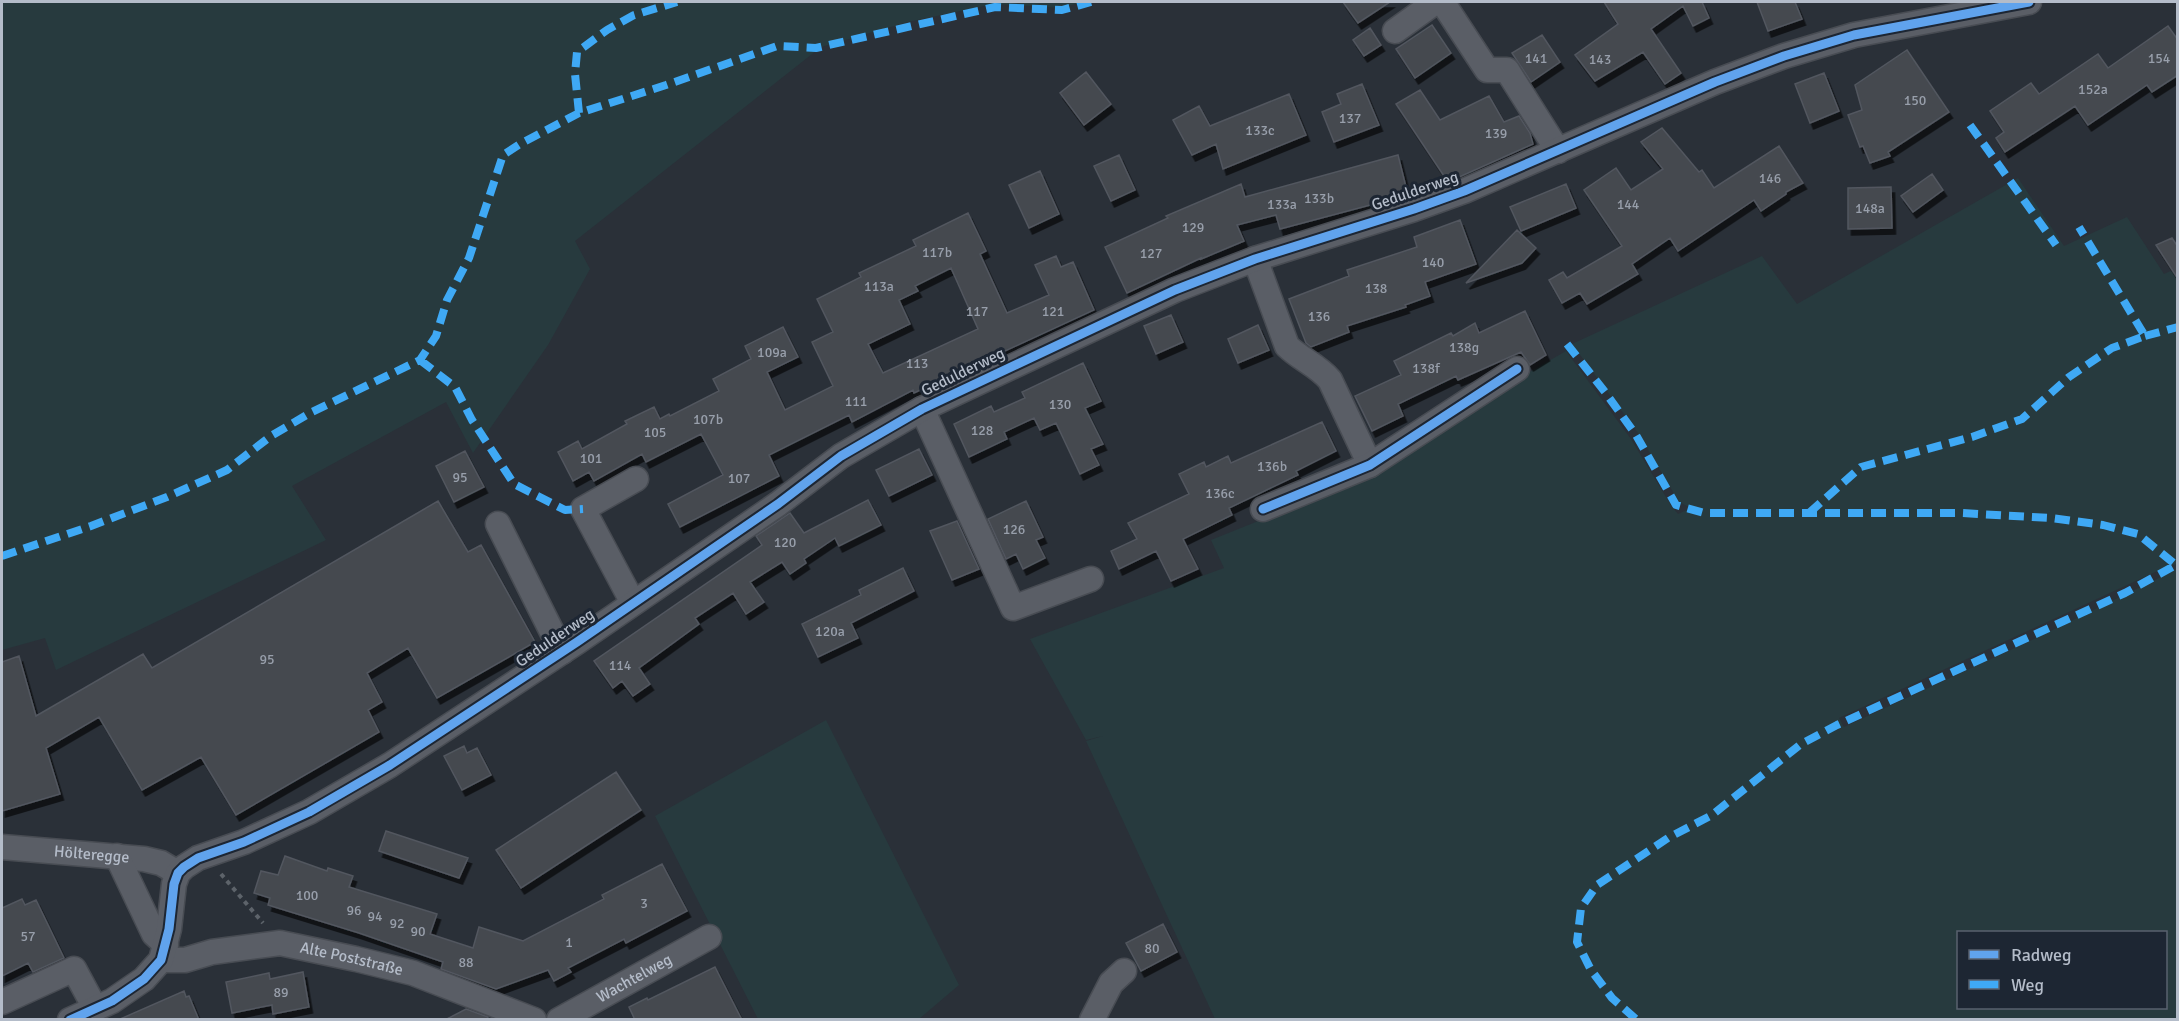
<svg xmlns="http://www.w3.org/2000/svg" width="2179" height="1021" viewBox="0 0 2179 1021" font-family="Signika,sans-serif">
<defs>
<filter id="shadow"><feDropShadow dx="3.5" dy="6" stdDeviation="0" flood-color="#0009"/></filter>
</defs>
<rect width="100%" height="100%" fill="#2a3038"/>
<path fill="#273a3e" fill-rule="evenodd" d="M2,2H1082L1062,8L994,4L908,22L821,47L575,241L590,269L548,345L473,453L446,402L292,486L326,540L56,670L45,638L2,650Z
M2018,178L2064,246L2127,217L2164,274L2177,268V564L2166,567L1839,718L1844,727L2032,640L2177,569V1019H1215L1086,741L1103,736L1086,740L1030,639L1224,568L1211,540L1373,475L1528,373L1566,351L1631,439L1672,507L1678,514L1691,508L1679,502L1638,433L1572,344L1762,256L1797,304ZM1958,932H2166V1008H1958Z
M826,720L959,985L919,1019H758L655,816Z"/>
<path fill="#444950" stroke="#52575f" stroke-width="1.5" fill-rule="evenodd" filter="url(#shadow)" d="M1343,2H1390L1358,23Z
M1604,2H1702L1709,18L1693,26L1683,6L1651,29L1681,73L1665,84L1643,52L1595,81L1575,55L1618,24Z
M1757,2H1795L1802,19L1768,31Z
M1432,25L1451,53L1415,78L1396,49Z
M2168,26L2178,40V75L2152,92L2147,85L2088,125L2075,106L2005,152L1996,138L2004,132L1990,111L2031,83L2039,94L2098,54L2108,68Z
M1370,28L1381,45L1364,56L1353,40Z
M1542,35L1560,62L1531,82L1512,53Z
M1907,50L1949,112L1888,152L1890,156L1870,163L1863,146L1860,147L1848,115L1862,110L1855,85Z
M1086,72L1111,104L1084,125L1060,93Z
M1824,73L1839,111L1810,123L1795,84Z
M1362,84L1379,125L1334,142L1322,112L1341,104L1337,94Z
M1420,90L1440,120L1489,96L1504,122L1519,116L1530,133L1533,144L1448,182L1396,104Z
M1289,94L1306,135L1223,169L1216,144L1192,155L1173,120L1199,106L1210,126Z
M1662,128L1699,172L1702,170L1714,188L1779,146L1803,183L1786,192V194L1761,211L1754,200L1678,251L1670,238L1632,264L1638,274L1587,304L1580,293L1562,303L1549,280L1563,272L1567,278L1622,246L1584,190L1616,168L1631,190L1663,169L1641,142Z
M1119,155L1135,190L1111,201L1094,166Z
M1398,155L1408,195L1280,229L1276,215L1237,225L1244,241L1201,259V258L1127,293L1105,247L1168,218L1166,216L1241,184L1245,197Z
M1040,171L1059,214L1029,228L1009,185Z
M1932,174L1943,190L1913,212L1901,196Z
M1566,184L1576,208L1521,231L1510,207Z
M1891,187L1892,228L1848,229V188Z
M968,213L986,251L980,254L1007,313L1049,295L1035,265L1056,256L1061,267L1073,262L1094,310L914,393L913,390L852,422L849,415L769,455L779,476L680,527L668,504L723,475L701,434L646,462L642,454L594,481L589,472L573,481L558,452L578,441L582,449L627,424L625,421L654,407L660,419L669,414L670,416L719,391L713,379L751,359L745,346L783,327L798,357L767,372L785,410L833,386L812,342L833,332L817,299L861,277L859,273L916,246L913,240ZM951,268L978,329L883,373L868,344L910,324L899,300L918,291L915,286Z
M1460,220L1476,264L1425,282L1430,296L1405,305L1406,307L1347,326L1349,332L1311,347L1306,343L1289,299L1349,276L1347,270L1417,247L1414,237Z
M1517,230L1536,248L1522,263L1466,283Z
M2172,238L2178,247V279L2156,245Z
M1525,311L1546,355L1530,365L1521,352L1458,380L1456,376L1398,404L1403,416L1372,431L1355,396L1401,375L1394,361L1451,333L1453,336L1475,323L1479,333Z
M1171,315L1183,342L1156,354L1144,326Z
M1258,325L1269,350L1238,363L1228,339Z
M1083,363L1101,401L1085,408L1103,444L1091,449L1099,465L1080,474L1056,423L1040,430L1034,418L1004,432L1007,439L969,457L954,424L991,406L994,412L1025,398L1022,392Z
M1322,422L1336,451L1296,471L1298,475L1229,508L1232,515L1183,539L1198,569L1171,581L1156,551L1119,569L1111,551L1137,539L1128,523L1189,494L1179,474L1204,462L1206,467L1228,456L1231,463Z
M919,449L932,475L889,496L876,470Z
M465,451L484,487L454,502L436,466Z
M868,500L881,525L839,546L835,538L804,559L806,563L790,574L782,562L750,582L764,602L746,614L733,593L695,618L699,624L639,668L650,684L633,696L622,681L613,688L594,661L762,545L756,536L790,513L804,533Z
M438,501L468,552L481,545L535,642L437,698L408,648L367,673L382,702L368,710L379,732L236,815L201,757L142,790L99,717L46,748L60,794L2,811V662L19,656L36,716L143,654L152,668Z
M1026,501L1043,537L1036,540L1045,558L1023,569L1016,554L1006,559L988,519Z
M957,521L979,569L952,580L930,531Z
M903,568L914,591L851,623L858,638L818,657L802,624L861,595L859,590Z
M464,746L467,753L477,748L491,775L462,790L444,756Z
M616,772L641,810L521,888L496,850Z
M386,831L468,858L459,878L379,851Z
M285,856L327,871L328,868L353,876L349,887L437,914L430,934L473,948L479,927L523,941L604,899L602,895L662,864L687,911L626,943L624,939L568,968L571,972L554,981L548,970L496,989L441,969L443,962L359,933L268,905L270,898L254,893L261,871L278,875Z
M22,899L25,905L36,900L64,958L33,972L28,963L2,976V908Z
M1163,924L1177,952L1141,971L1126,943Z
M715,967L742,1020H635L629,1007L647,998L648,1000Z
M303,972L309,1007L273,1014L272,1005L232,1013L226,982L269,973L270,979Z
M184,991L186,997L189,996L199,1020H118Z
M466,1009L488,1017L487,1020H445Z"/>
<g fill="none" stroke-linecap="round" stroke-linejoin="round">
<defs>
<g id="minor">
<path d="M1395,31L1434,3H1443L1487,70H1507L1558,151"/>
<path d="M1255,259L1287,346C1300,359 1317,365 1330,380L1370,465"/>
<path d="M922,409L1013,608L1091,579"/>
<path d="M1263,509L1370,465L1517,369"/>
<path d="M498,524L562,652"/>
<path d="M633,603L583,509L636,479"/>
<path id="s1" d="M2,847L144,859L161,863L178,873"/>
<path d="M117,856L154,934L166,945"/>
<path id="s2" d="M161,960H185L212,952L280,943L356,959L413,973L534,1020"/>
<path d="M2,1002L74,969L95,1008"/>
<path d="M70,1020L112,1001L144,979L161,960L169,929L174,884L178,873L184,867L198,858L244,842L309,812L390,765L577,642L778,504L841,456L922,409L1175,290L1255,259L1414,209L1464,191L1715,82L1784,56L1854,35L2029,2"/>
<path id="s3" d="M559,1020L709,937"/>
<path d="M1092,1020L1111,983L1124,971"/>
</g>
</defs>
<use href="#minor" stroke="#484c53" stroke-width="27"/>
<path stroke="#5d636a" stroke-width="4" stroke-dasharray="4.5 4.5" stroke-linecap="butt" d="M221,874L263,923"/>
<use href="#minor" stroke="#5a5e66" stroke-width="24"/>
<path stroke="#3fa9f5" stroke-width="8" stroke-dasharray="15 8" stroke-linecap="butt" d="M579,113L575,74L577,52L607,30L634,15L677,2
M1970,125L2056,245
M2145,336L2178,327
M1567,344L1605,392L1636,435L1676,505L1704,513H1961L2051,518L2103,525L2138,534L2176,565L2125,593L1837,725L1801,744L1712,815L1668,838L1597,885L1581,908L1577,942L1591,970L1612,998L1637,1020
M420,360L455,387L472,420L514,484L565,510L583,509
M1809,513L1861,467L1972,437L2022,419L2069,377L2112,348L2145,336L2079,227
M2,556L91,526L167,497L227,470L271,436L310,413L420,360L436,336L447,300L469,258L503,155L520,144L579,113L666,85L777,46L816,48L995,7L1062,10L1091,2"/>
<defs>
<path id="cycleway" d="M1263,509L1370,465L1517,369
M70,1020L112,1001L144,979L161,960L169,929L174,884L178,873L184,867L198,858L244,842L309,812L390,765L577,642L778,504L841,456L922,409L1175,290L1255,259L1414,209L1464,191L1715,82L1784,56L1854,35L2029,2"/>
</defs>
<use href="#cycleway" stroke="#1d2633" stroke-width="13"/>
<use href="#cycleway" stroke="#60a3ed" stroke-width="9"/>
</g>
<g text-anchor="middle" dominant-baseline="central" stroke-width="6" stroke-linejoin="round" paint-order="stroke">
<g font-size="14" fill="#989fab">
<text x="1536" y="58">141</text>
<text x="2159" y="58">154</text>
<text x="1600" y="59">143</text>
<text x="2093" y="89">152a</text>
<text x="1915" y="100">150</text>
<text x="1350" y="118">137</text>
<text x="1260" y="130">133c</text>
<text x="1496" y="133">139</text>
<text x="1770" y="178">146</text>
<text x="1319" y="198">133b</text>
<text x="1282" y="204">133a</text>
<text x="1628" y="204">144</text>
<text x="1870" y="208">148a</text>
<text x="1193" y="227">129</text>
<text x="937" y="252">117b</text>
<text x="1151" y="253">127</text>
<text x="1433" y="262">140</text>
<text x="879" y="286">113a</text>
<text x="1376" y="288">138</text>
<text x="977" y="311">117</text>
<text x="1053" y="311">121</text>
<text x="1319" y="316">136</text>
<text x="1464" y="347">138g</text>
<text x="772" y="352">109a</text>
<text x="917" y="363">113</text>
<text x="1426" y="368">138f</text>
<text x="856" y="401">111</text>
<text x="1060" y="404">130</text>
<text x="708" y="419">107b</text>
<text x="982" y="430">128</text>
<text x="655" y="432">105</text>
<text x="591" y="458">101</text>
<text x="1272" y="466">136b</text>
<text x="460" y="477">95</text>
<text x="739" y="478">107</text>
<text x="1220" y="493">136c</text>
<text x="1014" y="529">126</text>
<text x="785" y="542">120</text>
<text x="830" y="631">120a</text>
<text x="267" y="659">95</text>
<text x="620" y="665">114</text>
<text x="307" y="895">100</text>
<text x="644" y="903">3</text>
<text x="354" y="910">96</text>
<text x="375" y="916">94</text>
<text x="397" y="923">92</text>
<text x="418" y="931">90</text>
<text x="28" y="936">57</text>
<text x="569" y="942">1</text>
<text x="1152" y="948">80</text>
<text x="466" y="962">88</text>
<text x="281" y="992">89</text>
</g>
<g font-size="16" fill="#b4bcc9" stroke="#1d2633">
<text transform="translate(1415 191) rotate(-19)">Gedulderweg</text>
<text transform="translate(963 372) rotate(-26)">Gedulderweg</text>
<text transform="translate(555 638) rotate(-34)">Gedulderweg</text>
<text stroke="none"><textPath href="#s1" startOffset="90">Hölteregge</textPath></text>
<text stroke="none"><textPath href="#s2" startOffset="194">Alte Poststraße</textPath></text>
<text stroke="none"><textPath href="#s3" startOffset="86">Wachtelweg</textPath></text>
</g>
</g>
<rect width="2179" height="1021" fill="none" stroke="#b4bcc9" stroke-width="6"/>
<rect x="1957" y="931" width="210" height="78" fill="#1d2633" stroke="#59626f" stroke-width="1.5"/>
<rect x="1969" y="950" width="30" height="9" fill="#60a3ed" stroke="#59626f" stroke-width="1.5"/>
<text x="2011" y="961" font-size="18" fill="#b4bcc9">Radweg</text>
<rect x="1969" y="980" width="30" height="9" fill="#3fa9f5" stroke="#59626f" stroke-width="1.5"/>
<text x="2011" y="991" font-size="18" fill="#b4bcc9">Weg</text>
</svg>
